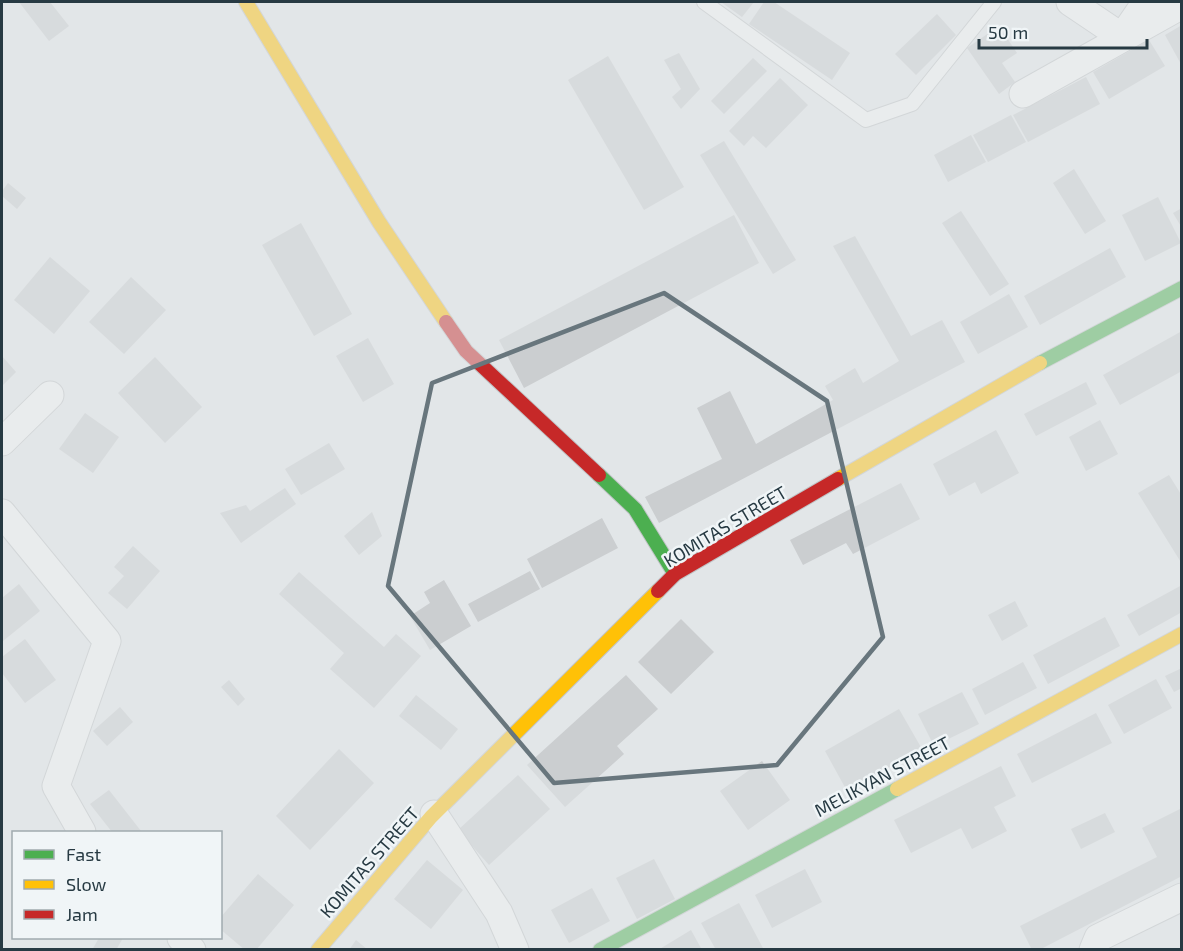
<svg xmlns="http://www.w3.org/2000/svg" width="1183" height="951" viewBox="0 0 1183 951" font-family="'Exo 2',sans-serif">
<rect width="100%" height="100%" fill="#e2e6e8"/>
<path fill="#cbced0" d="M19,2H50L69,26L49,41Z
M721,2H754L742,17Z
M764,2H774L850,53L832,80L749,24Z
M937,14L956,35L916,75L895,54Z
M1182,25V66L1165,35Z
M999,26L1017,53L1002,63L1015,82L999,94L967,48Z
M1149,40L1165,66L1109,99L1093,72Z
M679,53L700,89L681,109L672,97L681,89L664,60Z
M608,56L684,187L644,210L568,80Z
M753,58L767,71L724,114L711,101Z
M1086,77L1100,104L1028,142L1013,115Z
M780,78L808,105L766,148L753,136L744,146L729,131Z
M1011,115L1026,142L988,162L973,135Z
M971,135L986,162L948,182L934,155Z
M724,141L796,260L773,274L700,155Z
M1074,169L1106,221L1085,234L1053,183Z
M8,183L26,198L17,209L2,196V191Z
M1158,197L1181,243L1145,261L1122,215Z
M1182,208V228L1173,213Z
M961,211L1009,284L990,296L942,223Z
M734,215L759,263L524,388L499,340Z
M301,223L352,314L314,336L262,245Z
M855,236L911,336L942,320L965,362L659,523L645,497L722,459L697,408L730,391L756,444L833,400L825,386L855,368L863,383L899,361L833,246Z
M1110,248L1126,277L1040,325L1024,296Z
M50,257L90,291L54,334L14,300Z
M131,277L166,310L124,354L89,322Z
M1009,294L1028,327L978,354L960,322Z
M1182,331V371L1120,405L1103,375Z
M368,338L394,384L363,402L336,356Z
M2,356L16,372L2,386Z
M155,357L202,407L165,443L118,393Z
M1086,382L1097,404L1036,436L1024,414Z
M85,413L119,437L93,473L59,449Z
M1100,420L1118,454L1086,471L1069,437Z
M996,430L1019,473L981,494L975,482L949,496L933,464Z
M329,443L345,469L301,495L285,469Z
M1169,475L1182,496V564L1138,493Z
M901,483L920,519L853,554L846,543L803,565L790,540Z
M285,488L296,504L241,543L220,513L246,505L250,511Z
M372,512L382,536L359,555L344,536Z
M602,518L618,548L542,588L527,559Z
M133,546L160,571L127,609L108,593L124,576L114,567Z
M530,571L540,589L478,622L468,604Z
M299,572L384,647L396,634L421,656L374,708L330,669L344,653L279,594Z
M444,580L471,626L430,650L410,616L430,603L424,592Z
M19,584L40,611L3,641L2,598Z
M1182,585V612L1139,636L1127,615Z
M1015,601L1028,626L1002,641L988,615Z
M1105,617L1120,646L1048,684L1033,655Z
M681,619L714,652L671,694L638,662Z
M25,639L56,680L25,703L2,673V657Z
M1023,662L1037,688L985,715L972,689Z
M1182,668V688L1174,692L1165,676Z
M626,675L658,709L617,746L624,754L565,807L527,765Z
M1156,679L1172,708L1124,734L1108,705Z
M229,680L245,699L238,706L221,687Z
M962,692L979,724L934,746L918,714Z
M416,695L458,729L441,750L399,716Z
M120,707L133,722L107,746L93,731Z
M899,709L922,749L847,791L825,751Z
M1096,713L1112,743L1032,783L1017,754Z
M339,749L374,783L310,850L276,816Z
M762,761L790,800L748,830L720,791Z
M1001,766L1016,796L994,807L1007,831L972,849L961,828L911,853L894,820Z
M518,775L550,809L489,865L458,830Z
M109,790L141,831L140,832H112L90,804Z
M1182,808V876L1039,950H1032L1020,926L1157,857L1142,828Z
M1105,813L1115,832L1081,849L1071,829Z
M654,859L675,899L637,919L616,878Z
M427,860L463,890L431,929L394,899Z
M805,869L822,902L772,928L755,895Z
M258,874L294,905L256,950H245L220,929V918Z
M592,888L610,921L569,943L551,910Z
M739,903L764,950H716L701,923Z
M691,930L702,950H658Z
M99,938H123L116,950H92Z
M356,940L368,950H349Z"/>
<g fill="none" stroke-linecap="round" stroke-linejoin="round">
<defs>
<path id="lane" d="M704,2L866,120L912,104L994,2"/>
<path id="street" d="M1070,2L1122,37L1146,2
M1023,94L1182,5
M2,442L50,395
M2,513L107,641L56,786L82,832
M434,814L499,913L515,950
M181,938L192,950
M1093,950L1098,938L1182,897"/>
<path id="fast" d="M1040,363L1182,288
M599,475L635,509L675,574
M600,950L897,789"/>
<path id="slow" d="M246,2L379,222L446,322
M838,479L1040,363
M897,789L1182,634
M318,950L431,817L658,591"/>
<path id="jam" d="M446,322L466,351L599,475
M658,591L675,574L838,479"/>
</defs>
<use href="#lane" stroke="#c0c4c6" stroke-width="16"/>
<use href="#street" stroke="#c0c4c6" stroke-width="29"/>
<use href="#fast" stroke="#c0c4c6" stroke-width="16"/>
<use href="#slow" stroke="#c0c4c6" stroke-width="16"/>
<use href="#jam" stroke="#c0c4c6" stroke-width="16"/>
<use href="#lane" stroke="#f2f4f4" stroke-width="14"/>
<use href="#street" stroke="#f2f4f4" stroke-width="27"/>
<use href="#fast" stroke="#4caf50" stroke-width="14"/>
<use href="#slow" stroke="#ffc107" stroke-width="14"/>
<use href="#jam" stroke="#c62828" stroke-width="14"/>
</g>
<path d="M0 0H1183V951H0ZM664,293L827,401L883,637L777,765L554,783L388,586L432,383Z" fill="#e2e6e8" fill-opacity=".55" fill-rule="evenodd"/>
<path fill="none" stroke="#68767d" stroke-width="4.5" stroke-linejoin="round" d="M664,293L827,401L883,637L777,765L554,783L388,586L432,383Z"/>
<g text-anchor="middle" dominant-baseline="central" stroke-width="5" stroke-linejoin="round" paint-order="stroke">
<g font-size="18" fill="#273a43" stroke="#f0f5f7">
<text transform="translate(725 526) rotate(-31)">KOMITAS STREET</text>
<text transform="translate(882 776) rotate(-28)">MELIKYAN STREET</text>
<text transform="translate(369 862) rotate(-49)">KOMITAS STREET</text>
</g>
</g>
<rect width="1183" height="951" fill="none" stroke="#273a43" stroke-width="6"/>
<rect x="12" y="831" width="210" height="108" fill="#f0f5f7" stroke="#a0aaaf" stroke-width="1.5"/>
<rect x="24" y="850" width="30" height="9" fill="#4caf50" stroke="#a0aaaf" stroke-width="1.5"/>
<text x="66" y="861" font-size="18" fill="#273a43">Fast</text>
<rect x="24" y="880" width="30" height="9" fill="#ffc107" stroke="#a0aaaf" stroke-width="1.5"/>
<text x="66" y="891" font-size="18" fill="#273a43">Slow</text>
<rect x="24" y="910" width="30" height="9" fill="#c62828" stroke="#a0aaaf" stroke-width="1.5"/>
<text x="66" y="921" font-size="18" fill="#273a43">Jam</text>
<path d="M979 39v9h168v-9" fill="none" stroke="#273a43" stroke-width="3"/>
<text x="988" y="39" font-size="18" fill="#273a43" stroke="#f0f5f7" stroke-width="4.5" paint-order="stroke">50 m</text>
</svg>
